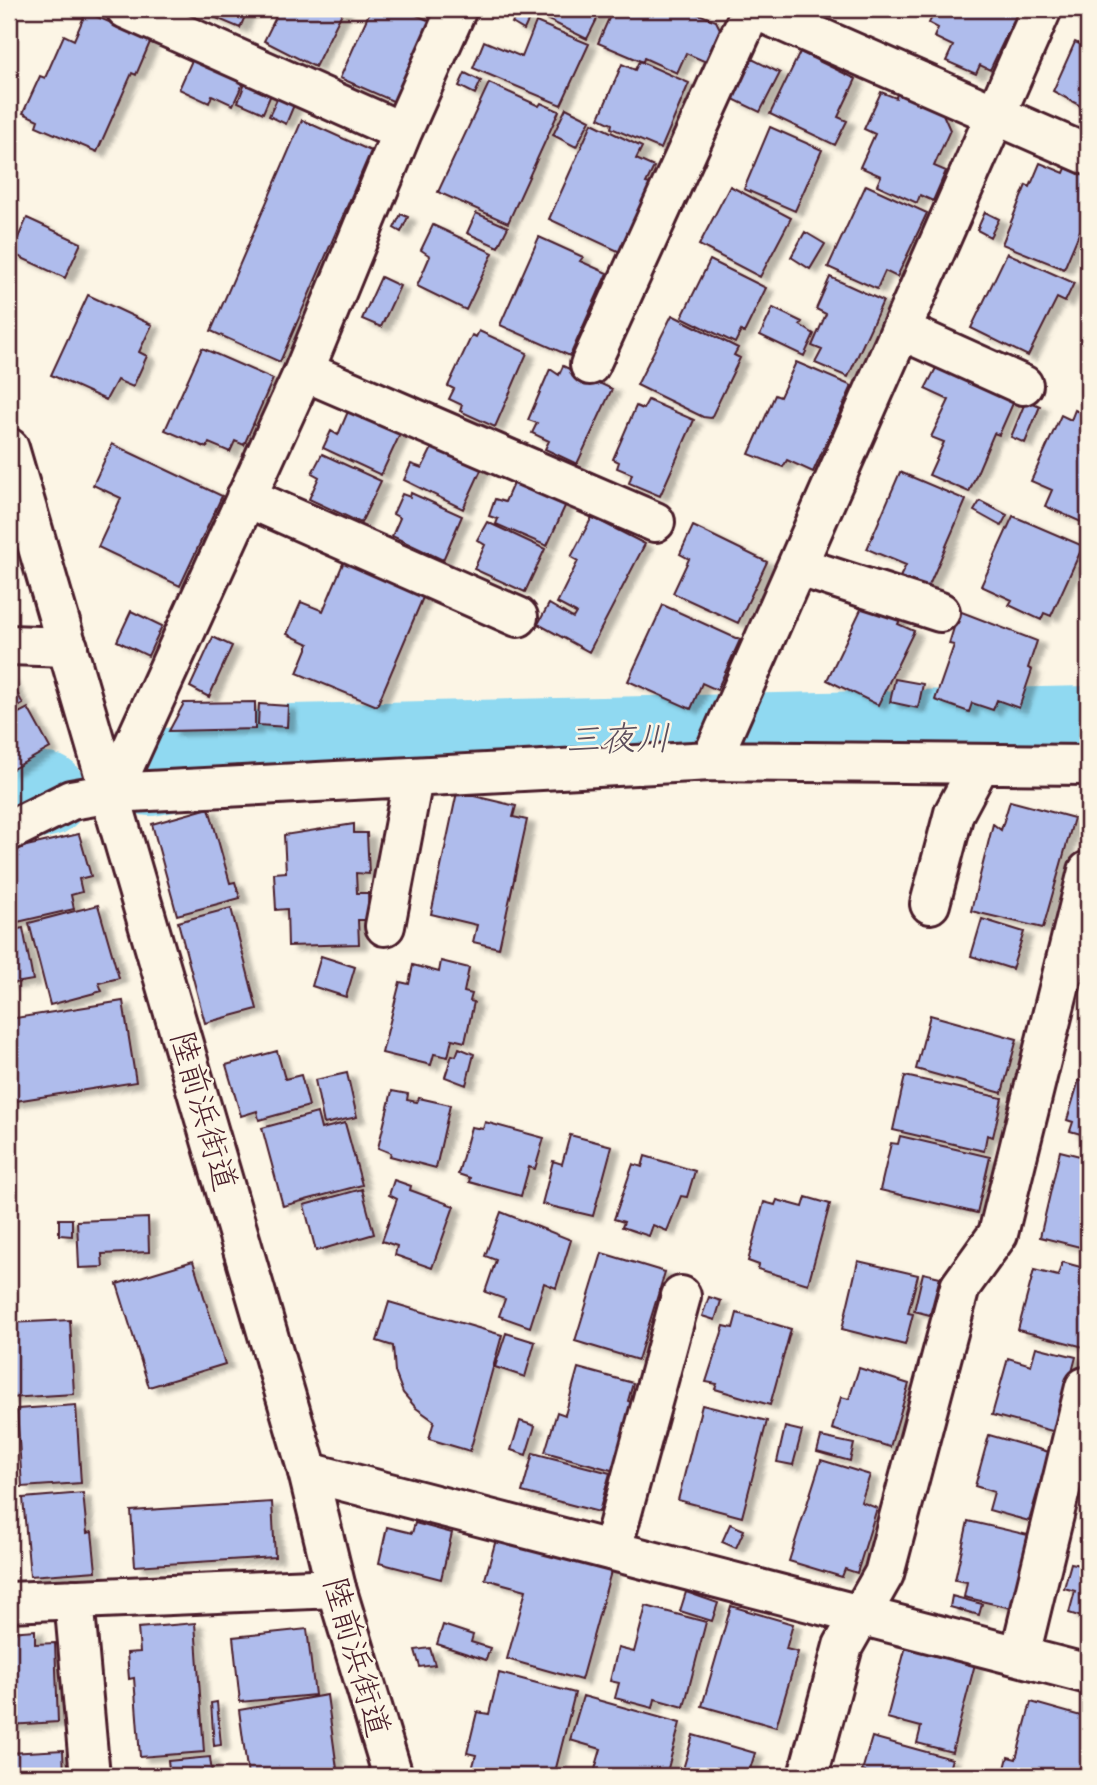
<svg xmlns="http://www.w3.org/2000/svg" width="1097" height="1785" viewBox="0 0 1097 1785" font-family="Caveat,'Klee One',sans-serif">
<defs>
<filter id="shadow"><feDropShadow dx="8" dy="4.5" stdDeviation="2" flood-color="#0004"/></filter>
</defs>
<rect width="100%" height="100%" fill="#fcf5e5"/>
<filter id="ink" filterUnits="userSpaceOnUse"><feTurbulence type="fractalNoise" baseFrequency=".0143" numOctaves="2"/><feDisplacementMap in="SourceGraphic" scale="14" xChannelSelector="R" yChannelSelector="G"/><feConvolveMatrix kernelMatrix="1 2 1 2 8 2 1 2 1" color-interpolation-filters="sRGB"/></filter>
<g filter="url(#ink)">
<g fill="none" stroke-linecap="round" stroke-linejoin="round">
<path stroke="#90d9f1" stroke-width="84" d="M150,774L292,746L1088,728
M9,804L46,795"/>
</g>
<path fill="#afbcec" stroke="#4a1f2b" stroke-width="2" filter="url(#shadow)" d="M195,9H248L240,28Z
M271,9H344L315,67L264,41L276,17L269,14Z
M371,9H403L430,21L395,102L340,78Z
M526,9H602L587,39Z
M613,9H674L682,12L686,9L716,21L720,29L706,62L686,53L677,73L644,58L643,62L598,43Z
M936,9H1019L990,70L980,65L976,74L946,61L953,46L934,37L938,28L929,23Z
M86,12L151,40L136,75L132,73L97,152L36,126L38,120L23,113L40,76L45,78L64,35L74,40Z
M518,13L529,19L524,30L512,23Z
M536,22L589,44L561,105L473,68L484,41L522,57Z
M1088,37V110L1053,91L1075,42L1084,46Z
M800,52L856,79L838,117L847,121L835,145L770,114Z
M193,58L244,81L233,105L212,95L209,103L179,89Z
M752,59L780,73L760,112L733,99Z
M639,61L689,83L661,149L611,128L612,124L599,118L622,64L635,70Z
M465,73L481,81L475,94L459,86Z
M246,81L272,92L263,113L238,102Z
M489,83L539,106L541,103L559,111L508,223L438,192Z
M881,92L896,98L897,93L943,114L950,130L934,166L946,171L933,201L920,195L917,203L877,185L881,176L860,167L875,134L864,129Z
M278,97L294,105L286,124L269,116Z
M566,108L590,120L576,147L553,135Z
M302,120L371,151L280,362L211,331Z
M592,123L642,147L636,159L654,167L646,183L650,184L620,252L549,219Z
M770,127L822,150L795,211L744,189Z
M1040,163L1064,173L1066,168L1088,177V235L1080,231L1064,269L1002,244L1026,185L1030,187Z
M866,185L927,213L897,277L885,271L877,289L828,267Z
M730,186L791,218L760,277L699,245Z
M985,212L999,219L990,237L977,230Z
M476,213L508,227L498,247L467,233Z
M401,214L408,217L401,232L394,228Z
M27,218L81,243L65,278L11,253Z
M433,225L493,253L466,310L417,286L430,256L421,250Z
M805,232L825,244L810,269L791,257Z
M539,237L583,257L580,261L607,273L570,356L500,325Z
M1007,253L1074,283L1065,302L1057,298L1028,356L971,328Z
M710,260L766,288L744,333L741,331L735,343L682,317Z
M381,277L400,286L381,327L362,319Z
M830,277L883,301L848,377L815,363L822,350L812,346L826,314L816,309Z
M88,295L152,325L139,352L147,356L133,387L117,380L106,400L51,375Z
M773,308L802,322L800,325L814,334L804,356L760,335Z
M672,315L738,348L734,355L740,358L711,418L703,417L637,385Z
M479,331L527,353L495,427L460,411L462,405L449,399L454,389L448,386L472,335L476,337Z
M202,348L273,379L244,445L235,441L230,452L209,443L207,448L165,430Z
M796,362L852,386L813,472L787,460L783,467L749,454L775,395L780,397Z
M563,366L612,389L577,464L545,449L549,441L532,433L537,423L528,420L550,369L559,375Z
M936,368L1014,401L999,435L994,433L969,492L929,475L944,442L931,437L949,400L925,389Z
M648,400L694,420L660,496L629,483L632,474L617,468L619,462L613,459L636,406L643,409Z
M1026,400L1040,406L1025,443L1011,437Z
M349,409L401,432L381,475L323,448L331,431L338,435Z
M1075,410L1088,417V525L1045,506L1052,490L1031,481L1061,415L1071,420Z
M112,444L222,496L180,586L98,547L121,498L93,485Z
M433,446L482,468L463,509L404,480L411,464L422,468Z
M322,454L381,481L361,523L309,499L319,477L312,473Z
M900,472L966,500L928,588L900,577L906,565L867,549Z
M514,481L566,504L547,546L496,524L498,519L489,516L495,499L505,502Z
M411,493L462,516L443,560L392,536L400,518L393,514L402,494L410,497Z
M980,501L1007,515L1001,526L974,511Z
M1013,516L1083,546L1051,616L1044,613L1041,620L1009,605L1012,600L981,586Z
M592,517L645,544L589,652L538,624L549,604L573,618L576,613L557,603L578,561L571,557Z
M487,522L545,549L525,592L474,569L485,545L477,540Z
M693,526L767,562L738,623L673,593L689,559L680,554Z
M344,561L424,595L377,706L297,673L309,644L287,634L301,602L323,611Z
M865,601L901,618L898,624L914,631L878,705L827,680Z
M663,605L740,640L717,690L702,683L691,709L628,681Z
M131,611L162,626L148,656L117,641Z
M959,611L1037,641L1028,668L1032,670L1019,708L997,700L993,710L972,703L969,712L935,700L954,645L949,644Z
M213,637L232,646L209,697L190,687Z
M9,678L23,704L9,712Z
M895,679L923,684L918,708L890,702Z
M255,702V729L169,731L184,703Z
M259,704L288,706L287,727L258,725Z
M28,708L50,748L9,771V718Z
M457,792L516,806L513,817L527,820L499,948L473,942L477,925L431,914Z
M1010,801L1074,818L1043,928L971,911L993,824L1001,830Z
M209,808L230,883L235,882L240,898L177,915L152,824Z
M354,824V833H367L369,874L356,873L357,893H368L369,920H358L359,944L288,946L287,909L276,910L274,873L286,872L284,835Z
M79,834L91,876L79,879L82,892L71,895L74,909L9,924V850Z
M98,905L119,978L99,983L102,991L50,1005L29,923Z
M231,908L257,1009L205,1023L178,922Z
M982,919L1024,932L1012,969L971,956Z
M23,928L33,980L9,984V931Z
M321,956L355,967L346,997L312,986Z
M441,961L469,968L464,992L472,994L470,1001L474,1002L465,1042L452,1039L448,1057L434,1054L431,1065L382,1053L400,982L409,984L413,965L439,972Z
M123,1001L136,1082L9,1102V1019Z
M930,1015L1017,1039L1002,1093L916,1069Z
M459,1048L474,1054L466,1085L445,1077L452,1055L456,1056Z
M277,1051L285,1079L301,1075L309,1106L259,1120L257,1111L241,1116L226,1065Z
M1088,1070V1136L1070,1131L1073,1122L1067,1120L1079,1080L1085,1082Z
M347,1073L357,1117L324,1124L315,1080Z
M905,1076L1002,1098L993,1137L987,1135L984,1151L893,1130Z
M392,1091L408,1094L407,1100L417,1102L419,1098L450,1105L436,1168L390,1156L391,1153L378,1148Z
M317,1113L321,1129L345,1123L362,1185L283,1206L262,1128Z
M485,1122L544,1138L535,1169L529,1167L521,1196L469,1182L470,1178L458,1174L471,1127L483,1129Z
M570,1135L612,1146L593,1216L542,1204L553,1161L562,1164Z
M900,1136L990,1157L977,1213L880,1190L891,1143L898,1144Z
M1060,1151L1088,1158V1249L1040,1237Z
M645,1156L695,1171L687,1197L681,1196L667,1231L653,1225L649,1236L622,1227L624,1222L614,1219L633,1164L642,1167Z
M394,1180L411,1186L410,1190L454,1206L432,1268L395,1255L397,1246L382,1241L397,1199L389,1195Z
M362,1189L374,1234L316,1251L304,1205Z
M806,1197L830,1204L808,1284L758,1269L759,1265L748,1261L764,1202L775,1205L777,1200L803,1207Z
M501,1212L571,1240L556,1288L544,1283L530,1327L499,1316L505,1299L485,1292L496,1260L485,1256Z
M148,1218L149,1252L102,1254L103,1267L79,1268L77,1221Z
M59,1219H72V1236L59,1235Z
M602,1253L665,1272L638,1360L575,1341Z
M193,1261L225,1364L149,1387L117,1284Z
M858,1261L918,1275L908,1313L913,1314L905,1345L842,1329Z
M1062,1262L1088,1269V1328L1084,1347L1018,1330L1034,1270L1058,1276Z
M923,1273L940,1277L930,1315L914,1311Z
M709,1297L721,1301L715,1320L702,1316Z
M389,1302L502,1335L470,1451L429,1439L434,1421L416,1408L403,1393L395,1372L393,1346L377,1341Z
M737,1313L791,1329L770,1405L715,1389L717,1384L706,1382L724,1326L733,1328Z
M70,1320L74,1394L9,1398V1323Z
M506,1333L535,1342L525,1377L495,1367Z
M1036,1347L1076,1357L1056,1432L992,1415L1008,1358L1031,1365Z
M578,1368L633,1383L628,1401L633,1403L615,1471L545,1452L557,1412L565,1415Z
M859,1368L909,1384L890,1447L832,1429L841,1397L849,1399Z
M76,1405L81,1483L22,1487L17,1409Z
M702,1405L767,1421L742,1517L678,1500Z
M520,1421L535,1426L526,1455L511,1450Z
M785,1427L802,1431L793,1465L777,1462Z
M989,1435L1049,1452L1029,1521L989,1510L994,1492L975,1486Z
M821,1437L854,1444L850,1461L817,1452Z
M533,1453L610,1473L599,1512L522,1492Z
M821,1460L870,1475L861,1502L877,1508L857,1573L845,1569L842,1577L789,1561Z
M83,1493L87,1533L92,1532L96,1571L30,1576L23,1498Z
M272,1502L275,1557L135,1566L131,1511Z
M968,1521L1028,1535L1011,1608L964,1597L967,1582L955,1580Z
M415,1523L452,1533L441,1579L379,1563L387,1527L412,1533Z
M730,1524L744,1530L736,1548L722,1542Z
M497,1536L612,1568L581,1680L507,1659L526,1590L485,1579Z
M1088,1554V1619L1069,1613L1075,1591L1064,1588L1071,1563L1085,1566Z
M686,1592L718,1603L712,1621L680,1611Z
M952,1596L982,1604L979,1615L950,1607Z
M646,1606L706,1622L684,1707L655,1699L653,1708L615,1698L619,1683L610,1681L618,1648L634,1652Z
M731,1606L793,1624L786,1649L798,1652L776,1727L702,1706Z
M195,1623L204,1752L140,1757L134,1678L129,1679L127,1653L140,1652L138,1628Z
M443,1625L473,1635L471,1642L490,1648L486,1660L437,1644Z
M307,1629L315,1695L240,1702L233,1637Z
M35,1630V1644L55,1643L58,1722L9,1725V1632Z
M906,1646L975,1664L952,1752L917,1743L921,1727L887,1718Z
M430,1648L435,1665L420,1667L415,1650Z
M499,1673L575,1693L554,1776H483L471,1773L476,1755L467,1753L477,1712L489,1714Z
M327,1695L338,1776H248L239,1710Z
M583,1696L680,1723L666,1776H593L601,1749L570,1740Z
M217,1702L221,1745L214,1746L211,1703Z
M1031,1702L1088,1718V1744L1080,1776H1003L1008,1757L1016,1759Z
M693,1735L755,1753L748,1776H681Z
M872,1737L952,1759L947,1776H873L874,1774L862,1771Z
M63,1750L64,1776H9V1753Z
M210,1757L212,1774L170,1776L168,1761Z"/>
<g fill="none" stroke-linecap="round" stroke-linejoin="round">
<defs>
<path id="minor" d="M126,9L402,132
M754,9L1088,155
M901,330L1023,385
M590,365L752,9
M304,371L655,522
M246,497L518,617
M797,566L940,612
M9,645L68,647
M711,761L1042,9
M112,793L304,371L402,132L457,9
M9,831L71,800L112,793L711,761L1088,765
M930,904L954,813L979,766
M385,926L413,779
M308,1472L1088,1674
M612,1549L681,1296
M74,1599L90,1776
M9,1602L336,1588
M1020,1655L1085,1387
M808,1776L843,1646L884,1574L960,1287L998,1234L1088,871"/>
<path id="tertiary" d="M9,448L308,1472L336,1588L393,1776"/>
</defs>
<use href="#minor" stroke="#4a1f2b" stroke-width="44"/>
<use href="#tertiary" stroke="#4a1f2b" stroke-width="44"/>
<use href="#minor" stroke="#fcf5e5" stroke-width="38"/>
<use href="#tertiary" stroke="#fcf5e5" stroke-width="38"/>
</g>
</g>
<g text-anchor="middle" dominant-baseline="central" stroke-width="5" stroke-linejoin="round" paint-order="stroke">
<g font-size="33" fill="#4a1f2b" stroke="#fcf5e5">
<text transform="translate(204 1111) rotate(74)">陸前浜街道</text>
<text transform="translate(357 1657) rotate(74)">陸前浜街道</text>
</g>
<g font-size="35" font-style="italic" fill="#5c4e5c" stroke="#fcf5e5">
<text transform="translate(618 739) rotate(-1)">三夜川</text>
</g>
</g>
<rect width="1097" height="1785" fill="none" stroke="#fcf5e5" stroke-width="35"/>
<rect x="18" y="18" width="1062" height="1750" fill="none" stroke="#4a1f2b" stroke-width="2.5" filter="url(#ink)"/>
</svg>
